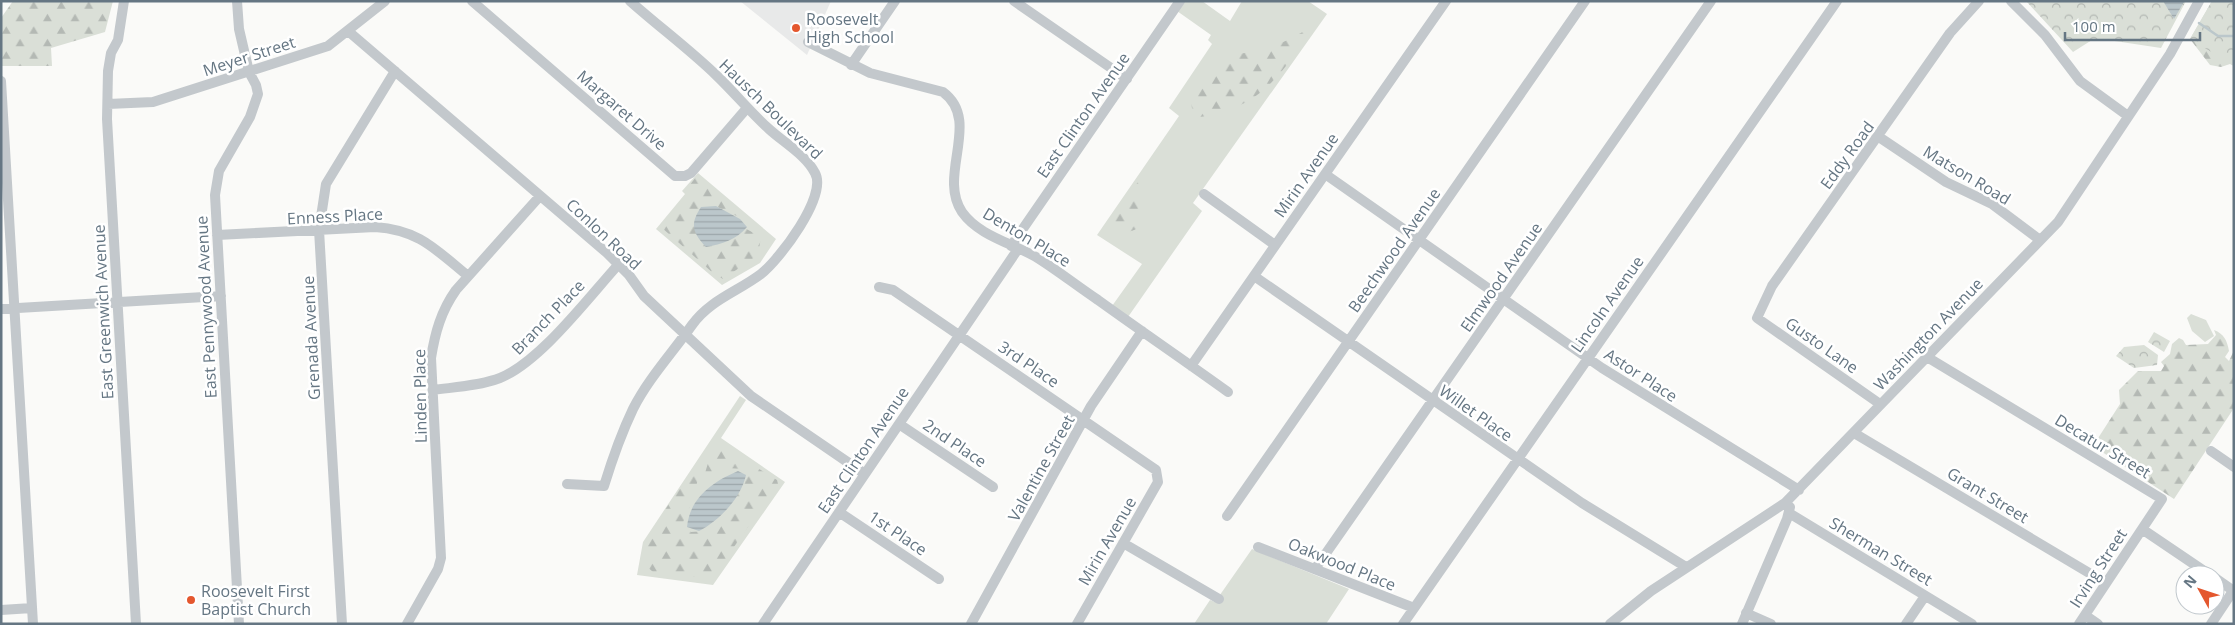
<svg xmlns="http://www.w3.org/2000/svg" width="2235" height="625" viewBox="0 0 2235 625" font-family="'Open Sans',sans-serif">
<defs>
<pattern id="forest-firs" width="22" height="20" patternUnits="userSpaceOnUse" patternTransform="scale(1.25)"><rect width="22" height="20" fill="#dadfd7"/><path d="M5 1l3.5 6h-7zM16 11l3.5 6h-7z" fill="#b4b9b4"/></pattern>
<pattern id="park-crowns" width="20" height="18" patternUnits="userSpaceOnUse" patternTransform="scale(1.25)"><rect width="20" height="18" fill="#dadfd7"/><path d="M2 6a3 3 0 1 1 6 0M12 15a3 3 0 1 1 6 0" fill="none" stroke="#b4b9b4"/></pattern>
<pattern id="water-rules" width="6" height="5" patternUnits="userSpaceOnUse" patternTransform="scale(1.25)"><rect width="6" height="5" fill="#bbc7cb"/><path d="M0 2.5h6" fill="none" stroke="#9ca6aa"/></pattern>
</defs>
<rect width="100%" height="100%" fill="#fafaf8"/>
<path fill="#e8e9e9" d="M740,1H831L807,55Z"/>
<path fill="#dadfd7" d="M1185,1H1202L1230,21L1242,1H1308L1327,14L1193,203L1202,211L1128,317L1112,306L1142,264L1097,235L1179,116L1169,108L1212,44L1208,40L1211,35L1177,11Z
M698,173L776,239L760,263L722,285L656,229L685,194L682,191Z
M2191,314L2206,320L2214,336L2205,342L2192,331L2187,318Z
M740,396L746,400L721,438L785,482L713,585L637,575L643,542Z
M1252,549L1349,589L1326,624H1194L1210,600L1215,602Z"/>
<path fill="url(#forest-firs)" d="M13,1H113L105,32L51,48L52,66H1V18Z
M2212,1H2234V66L2230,64L2221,67L2210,65L2190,39Z
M1316,24C1282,72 1263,108 1200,117L1192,108L1190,99L1229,55C1268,51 1283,44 1316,24Z
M1145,172C1140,188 1132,203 1143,218L1142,225C1132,233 1126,233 1114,229L1111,220Z
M696,177L701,178L754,224L713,205L703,214L741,226L761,237L758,255L723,279L713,273L661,227L687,195L689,186Z
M2214,330C2224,334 2227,340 2229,351L2225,357L2229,361L2234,350V408L2174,499L2093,446L2120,404L2119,390L2138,371H2161L2164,366L2161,362L2170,354L2172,344L2179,338L2183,340L2186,345L2208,344L2216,335Z
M722,448L737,455L777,480L778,484L715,574L707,578L653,572L644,564C643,531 680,491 698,463L701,464L694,497L682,525L691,532L706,531L745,483L744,469L727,468L700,490L708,463Z"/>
<path fill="url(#park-crowns)" d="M2026,1H2186L2161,48L2108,40H2092L2073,52Z
M2212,1H2234V66L2190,39Z
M2154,332L2170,341L2164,352L2148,342Z
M2144,345L2158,355L2157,365L2134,368L2116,356L2124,347Z"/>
<path fill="url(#water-rules)" d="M2163,1L2184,2L2174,19Z
M716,206L740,219L747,227C736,240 722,244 706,247C692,232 690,224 701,207Z
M738,471L746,475C741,498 719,521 699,531L687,527C690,498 712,482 738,471Z"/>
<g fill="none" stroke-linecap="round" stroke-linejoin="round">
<path stroke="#bbc7cb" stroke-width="2.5" d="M2199,23L2218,36H2234"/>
<path stroke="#c3c8cc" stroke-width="10" d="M124,1L118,40L111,53L108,71L107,119L136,624
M237,1L239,29L249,72L256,85L258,94L250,117L219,171L215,195L239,624
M472,1L675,176H685L691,173L747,108
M1014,1L1127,79
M2011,1L2045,35L2080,81L2128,116
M348,31L607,253L629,275L644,296L751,396L865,474
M808,42L870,73L943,92C982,121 937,175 962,212C979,236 1012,243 1036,257C1057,270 1077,286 1098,300C1141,331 1185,361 1228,392
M851,65L895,1
M1,81L33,624
M108,104L153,102L328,46L385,1
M1879,137L1946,182L1992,204L2040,240
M1325,174L1602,368L1799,490
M1204,194L1275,245
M217,235L375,227C419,230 435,249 468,276
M1011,246L1180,1
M1254,276L1582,503L1686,567
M879,287L893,290L1156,470L1158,482L1077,624
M1,309L221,296
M1927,357L2162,499L2079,624
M1191,366L1446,1
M433,390C455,387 479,386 500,378C540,362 588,298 618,265
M1880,404L1757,318L1772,286L1950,33L1979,1
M899,424L993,487
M1854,433L2106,583
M2211,451L2234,467
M567,484L604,486C612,460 621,434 633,409C648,379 673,352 692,325C710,300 737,292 761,274C779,260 828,196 815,173C806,155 783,142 769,129C750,112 734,92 716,75C689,49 658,26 630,1
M839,512L939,579
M1789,513L1972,624
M1227,516L1585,1
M2142,529L2210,575
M1123,543L1219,599
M1258,547L1414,608
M1315,569L1711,1
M2215,578L2234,591
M1,610L32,608
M1746,613L1771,624
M2085,615L2098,624
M342,624L319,230L326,184L395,71
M407,624L438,569L441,558L431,358C435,333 441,311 456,290L540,196
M763,624L1018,249
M971,624L1091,406L1142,331
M1403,624L1837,1
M1610,624L1651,591L1785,503L2058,222L2170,54L2199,1
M1742,624L1787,519L1790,507
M1906,624L1925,596
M2211,624L2233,591"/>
</g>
<g fill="#e4572e" stroke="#fff" stroke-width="2">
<circle cx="796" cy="28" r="5"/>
<circle cx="191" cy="600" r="5"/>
</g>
<g text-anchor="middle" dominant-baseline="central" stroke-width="5" stroke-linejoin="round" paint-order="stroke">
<g font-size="16" fill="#657683" stroke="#fff" text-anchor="start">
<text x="806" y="19">Roosevelt<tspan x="806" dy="18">High School</tspan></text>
<text x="201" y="591">Roosevelt First<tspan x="201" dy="18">Baptist Church</tspan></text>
</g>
<g font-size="16" fill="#657683" stroke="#fff">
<text transform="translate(249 56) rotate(-18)">Meyer Street</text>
<text transform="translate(771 109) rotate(44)">Hausch Boulevard</text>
<text transform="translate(622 110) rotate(41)">Margaret Drive</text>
<text transform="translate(1083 115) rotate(-55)">East Clinton Avenue</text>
<text transform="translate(1847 155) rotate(-54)">Eddy Road</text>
<text transform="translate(1306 175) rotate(-55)">Mirin Avenue</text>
<text transform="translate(1967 175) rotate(31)">Matson Road</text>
<text transform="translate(335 216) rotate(-3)">Enness Place</text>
<text transform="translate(604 234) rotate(43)">Conlon Road</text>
<text transform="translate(1027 237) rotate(31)">Denton Place</text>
<text transform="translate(1394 250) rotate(-55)">Beechwood Avenue</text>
<text transform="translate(1501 277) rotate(-55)">Elmwood Avenue</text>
<text transform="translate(1607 304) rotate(-55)">Lincoln Avenue</text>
<text transform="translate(206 307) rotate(-93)">East Pennywood Avenue</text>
<text transform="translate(103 312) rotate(-93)">East Greenwich Avenue</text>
<text transform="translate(548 317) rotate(-46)">Branch Place</text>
<text transform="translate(1928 334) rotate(-46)">Washington Avenue</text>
<text transform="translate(311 338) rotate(-93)">Grenada Avenue</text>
<text transform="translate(1822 345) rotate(35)">Gusto Lane</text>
<text transform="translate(1029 364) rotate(34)">3rd Place</text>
<text transform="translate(1641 375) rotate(33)">Astor Place</text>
<text transform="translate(420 396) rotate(-91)">Linden Place</text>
<text transform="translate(1476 413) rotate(35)">Willet Place</text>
<text transform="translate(955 443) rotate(34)">2nd Place</text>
<text transform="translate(2103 446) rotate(31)">Decatur Street</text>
<text transform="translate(863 450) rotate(-56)">East Clinton Avenue</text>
<text transform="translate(1041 468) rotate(-61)">Valentine Street</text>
<text transform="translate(1988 495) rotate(31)">Grant Street</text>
<text transform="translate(898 533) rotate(34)">1st Place</text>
<text transform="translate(1107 541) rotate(-60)">Mirin Avenue</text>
<text transform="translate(1881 551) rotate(31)">Sherman Street</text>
<text transform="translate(1342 564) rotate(22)">Oakwood Place</text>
<text transform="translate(2098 568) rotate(-57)">Irving Street</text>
</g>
</g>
<rect width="2235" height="625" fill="none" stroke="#657683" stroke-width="5"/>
<g transform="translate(2200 590) rotate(310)"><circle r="24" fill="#ffffff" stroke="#c1c8cd"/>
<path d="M0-4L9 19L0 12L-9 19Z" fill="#e4572e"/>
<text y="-8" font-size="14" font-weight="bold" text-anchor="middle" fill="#657683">N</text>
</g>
<path d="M2065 32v8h135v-8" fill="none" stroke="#657683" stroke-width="2.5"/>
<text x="2072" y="32" font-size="15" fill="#657683" stroke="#ffffff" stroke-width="4" paint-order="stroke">100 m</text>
</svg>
